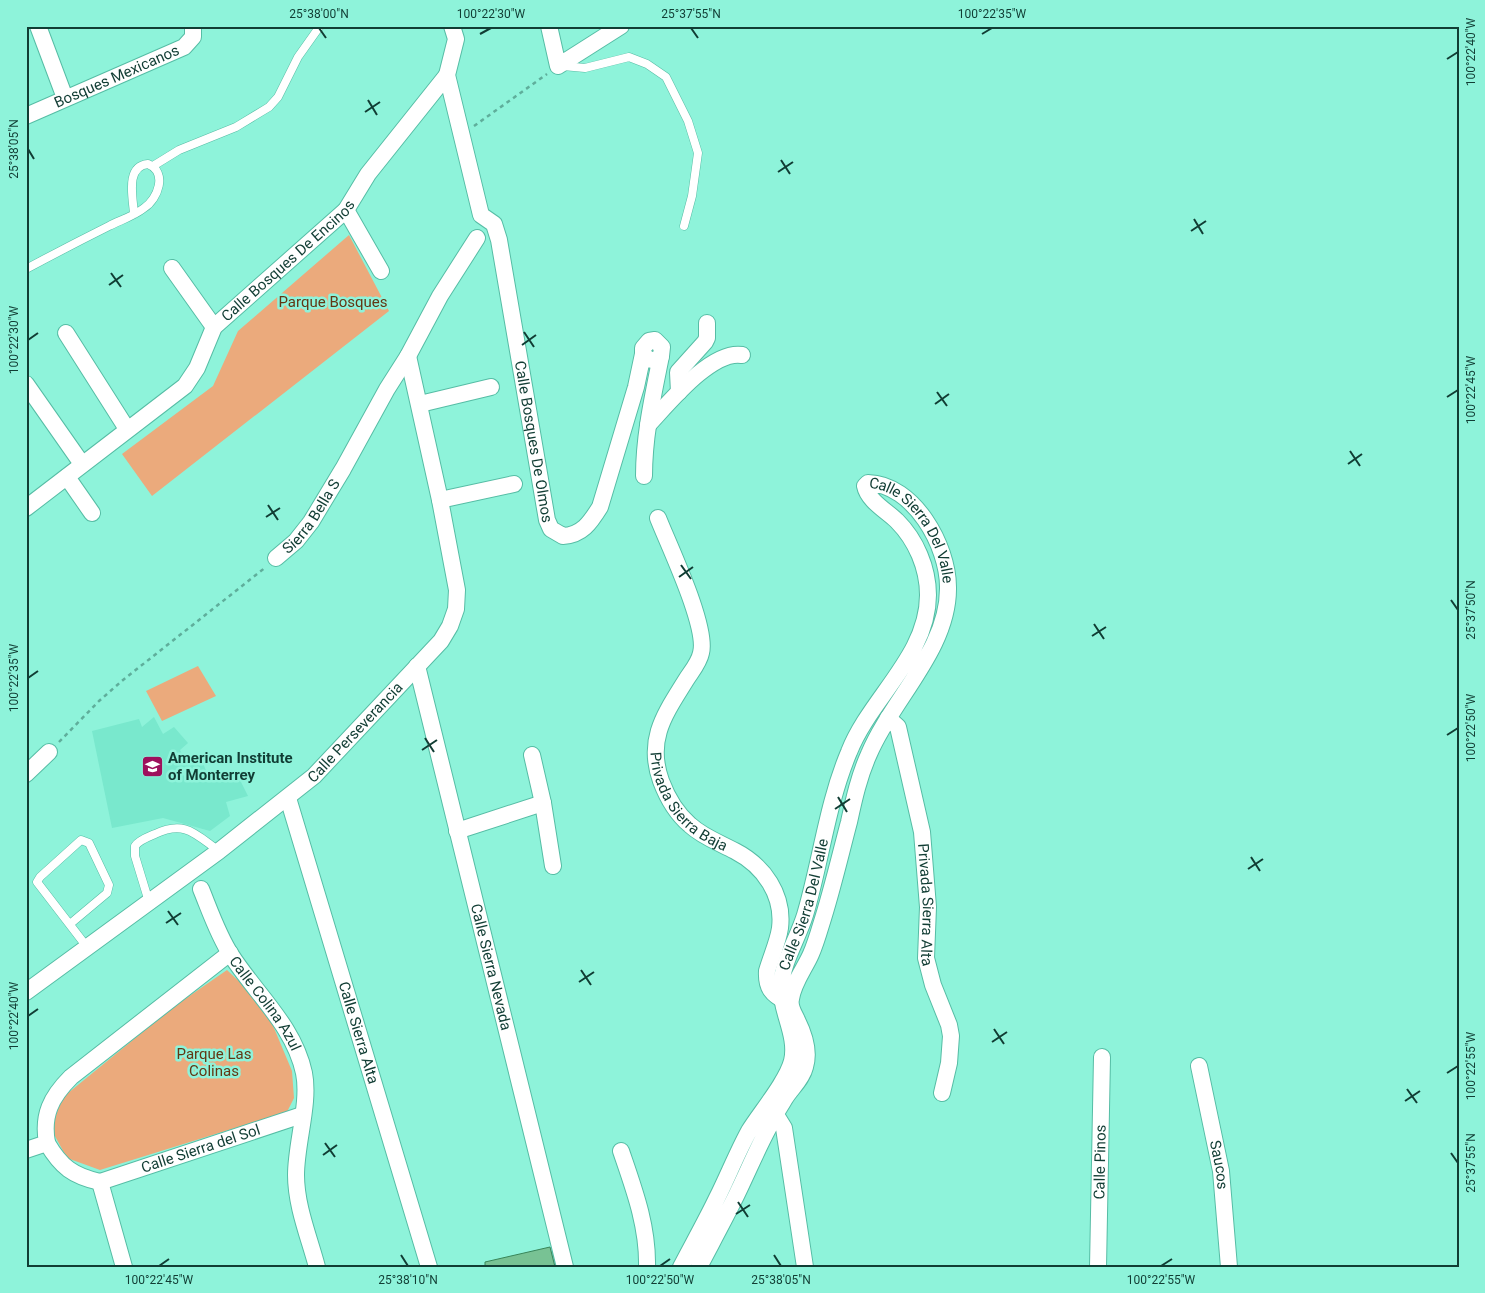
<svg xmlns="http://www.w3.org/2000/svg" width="1485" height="1293" viewBox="0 0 1485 1293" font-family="Roboto,sans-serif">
<defs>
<filter id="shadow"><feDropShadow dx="5.5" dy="3" stdDeviation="1" flood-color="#0004"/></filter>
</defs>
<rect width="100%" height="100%" fill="#8ef3da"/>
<path fill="#79e8cd" d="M154,717L163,734L174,727L188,743L180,750L184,758L200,755L208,776L240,780L248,796L226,802L230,816L210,831L163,818L112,828L92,731L139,719L142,727Z"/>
<path fill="#ebaa7c" d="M349,235L389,311L152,496L122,454L213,386L238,331Z
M198,666L216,696L162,721L146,691Z
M227,970L244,986L269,1016L292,1071L294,1098L287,1112L100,1170L67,1158L51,1129L62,1098L172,1008Z"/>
<path fill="#78c294" stroke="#398559" filter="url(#shadow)" d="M550,1247L555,1267H485V1262Z"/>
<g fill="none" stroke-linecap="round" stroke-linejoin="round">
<defs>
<path id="lane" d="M563,66L585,68L629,57L647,64L666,77L688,121L698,153L692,196L684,226
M153,166L179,150L236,127L269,107L278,97L298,57L320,26
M26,269C54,254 81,240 109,226C121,220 134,216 144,208C158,199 168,172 148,164C125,166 133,198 134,214
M149,902L135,856V846C139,840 148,837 155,834C185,820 195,834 219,851
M70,924L107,893L109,885L89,843L81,840L40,877L37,882L87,947"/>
<g id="street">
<path d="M38,26L65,98"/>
<path id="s1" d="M452,26L456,39L447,75L481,215L494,224L499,240L547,520L551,529L563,536C582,535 590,523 600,507L636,387L643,354V348L649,341L655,340L662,347L661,356C655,362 648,361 643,354"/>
<path d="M549,26L558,66L621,26"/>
<path id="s2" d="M26,116L184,47L193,37V26"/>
<path d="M346,210L381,271"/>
<path d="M172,268L214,327"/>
<path d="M66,333L127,429"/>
<path d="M26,384L82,464"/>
<path d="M679,392L678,372L705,342L707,338V323"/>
<path d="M420,404L491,387"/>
<path d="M648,425C668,404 711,350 742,355"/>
<path d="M644,476C644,435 653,396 661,356"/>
<path d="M67,477L92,513"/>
<path d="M440,500L514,484"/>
<path id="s3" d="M26,508L185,386L197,368L214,327L346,210L368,174L447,75"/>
<path id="s4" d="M658,518C669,546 708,627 701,653C699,663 691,672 686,680C665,714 646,739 661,781C667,797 677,814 690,825C703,837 720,843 735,851C764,866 784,895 780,928C778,942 771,957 767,971C766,988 772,995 787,1002"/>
<path id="s5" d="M276,558L296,541L311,522L343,469L387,389L408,356L440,296L477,238"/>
<path id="s6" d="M417,666L565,1267"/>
<path id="s7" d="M888,718L898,727L922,832L928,907L926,958L933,985L949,1025L951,1036L949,1063L942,1093"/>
<path d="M532,755L543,803L553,866"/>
<path d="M26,774L49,752"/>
<path id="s8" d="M288,798L429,1267"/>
<path d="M457,831L543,803"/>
<path id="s9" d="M201,889C210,911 218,935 231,955C256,994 294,1026 304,1073C310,1103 296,1143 296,1175C296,1206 309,1237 317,1267"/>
<path id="s10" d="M26,992L219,851L314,776L441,641L450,626L456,609L457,590L440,500L408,356"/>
<path id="s11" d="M1199,1066L1221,1171L1229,1267"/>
<path d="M768,1110L776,1115L784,1128L805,1267"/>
<path d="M47,1143C61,1167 73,1176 100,1182"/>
<path d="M26,1150L47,1143C42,1115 51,1097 71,1077L230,953"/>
<path d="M621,1151C634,1189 648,1226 647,1267"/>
<path id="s12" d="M100,1182L302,1115"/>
<path d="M100,1182L124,1267"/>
<path id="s13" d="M681,1267C693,1244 706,1221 717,1198C728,1176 737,1153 749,1131C761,1112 787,1081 792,1061C798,1035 780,1011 781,985C783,961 798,938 805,915C821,861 827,804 849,752C870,698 928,656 928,595C928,568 916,540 897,521C887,511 868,501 865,486L868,483C914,484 948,546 948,587C949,649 892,699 869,754C859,776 854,799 849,822C840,856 832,891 821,925C818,935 815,945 811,954C805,968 793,983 791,999C789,1007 794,1013 797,1020C804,1034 810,1051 805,1067C802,1080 790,1089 784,1100C778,1109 773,1118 769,1127C756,1151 746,1176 734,1200C723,1222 711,1244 699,1267"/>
<path id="s14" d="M1098,1267L1102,1057"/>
</g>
</defs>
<use href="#lane" stroke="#56bda5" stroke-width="9"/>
<use href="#street" stroke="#56bda5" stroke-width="18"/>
<path stroke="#5fae9b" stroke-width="2.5" stroke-dasharray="4 4" stroke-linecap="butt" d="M474,126L547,74
M59,742L99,701L123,680L266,567"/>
<use href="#lane" stroke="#fff" stroke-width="8"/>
<use href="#street" stroke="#fff" stroke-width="16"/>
</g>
<path fill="none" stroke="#113d34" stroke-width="2" d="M319,28L326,38M691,28L698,38M480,34L491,28M982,34L992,28M1447,59L1458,52M368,100L377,115M365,112L380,102M28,149L34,159M781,160L790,174M778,172L793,162M1194,219L1203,234M1191,231L1206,221M111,273L121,287M109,285L123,275M524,332L534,347M28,340L38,333M522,345L536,335M937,392L947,406M1447,397L1458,390M935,404L949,394M1350,451L1360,466M1348,464L1362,454M268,505L278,520M266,517L280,508M681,565L691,579M679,577L693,567M1451,600L1458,610M1094,624L1104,639M1092,636L1106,627M28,678L38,671M1447,735L1458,728M425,738L434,752M422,750L437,740M838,797L847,812M835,809L850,799M1251,857L1260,871M1248,869L1263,859M168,911L178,925M166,923L181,913M581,970L591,985M579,982L594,972M28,1016L38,1009M994,1029L1004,1044M992,1042L1007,1032M1447,1073L1458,1066M1407,1089L1417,1103M1405,1101L1420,1091M325,1143L335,1157M1451,1153L1458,1163M323,1155L337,1145M738,1202L748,1217M736,1214L750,1205M401,1255L408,1266M774,1255L781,1266M159,1266L169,1259M660,1266L670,1259M1161,1266L1172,1259"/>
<defs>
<symbol id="school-square" viewBox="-11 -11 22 22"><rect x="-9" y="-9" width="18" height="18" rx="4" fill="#9e105c" stroke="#8ef3da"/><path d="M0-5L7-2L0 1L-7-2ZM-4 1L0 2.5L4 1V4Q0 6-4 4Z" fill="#fff"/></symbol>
</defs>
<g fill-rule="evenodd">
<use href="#school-square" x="140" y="754" width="25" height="25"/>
</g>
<g text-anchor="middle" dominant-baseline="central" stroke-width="5" stroke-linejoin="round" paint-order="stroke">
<g font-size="15" fill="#113d34" stroke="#8ef3da">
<text stroke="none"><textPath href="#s2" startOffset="99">Bosques Mexicanos</textPath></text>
<text stroke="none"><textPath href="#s3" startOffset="366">Calle Bosques De Encinos</textPath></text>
<text stroke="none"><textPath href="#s1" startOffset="432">Calle Bosques De Olmos</textPath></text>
<text stroke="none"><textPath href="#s5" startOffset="55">Sierra Bella S</textPath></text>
<text stroke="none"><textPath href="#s13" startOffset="938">Calle Sierra Del Valle</textPath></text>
<text stroke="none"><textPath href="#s10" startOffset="420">Calle Perseverancia</textPath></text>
<text stroke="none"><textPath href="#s4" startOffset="316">Privada Sierra Baja</textPath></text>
<text stroke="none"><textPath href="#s13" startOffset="396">Calle Sierra Del Valle</textPath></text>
<text stroke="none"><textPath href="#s7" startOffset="194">Privada Sierra Alta</textPath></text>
<text stroke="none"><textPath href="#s6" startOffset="310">Calle Sierra Nevada</textPath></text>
<text stroke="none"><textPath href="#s9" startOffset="132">Calle Colina Azul</textPath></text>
<text stroke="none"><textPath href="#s8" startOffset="245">Calle Sierra Alta</textPath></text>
<text stroke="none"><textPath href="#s12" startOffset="106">Calle Sierra del Sol</textPath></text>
<text stroke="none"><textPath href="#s14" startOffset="105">Calle Pinos</textPath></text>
<text stroke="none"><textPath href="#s11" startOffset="101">Saucos</textPath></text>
</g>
<g font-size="15" fill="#623714" stroke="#8ef3da">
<text x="333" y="302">Parque Bosques</text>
<text x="214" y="1054">Parque Las<tspan x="214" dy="17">Colinas</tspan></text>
</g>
<g font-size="15" font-weight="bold" fill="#113d34" stroke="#8ef3da" text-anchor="start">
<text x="168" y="758">American Institute<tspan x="168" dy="17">of Monterrey</tspan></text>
</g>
</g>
<rect width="1485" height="1293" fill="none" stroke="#8ef3da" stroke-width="55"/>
<rect x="28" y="28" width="1430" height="1238" fill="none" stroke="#113d34" stroke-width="2"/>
<g font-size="12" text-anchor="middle" fill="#113d34">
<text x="319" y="18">25°38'00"N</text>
<text x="491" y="18">100°22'30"W</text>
<text x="691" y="18">25°37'55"N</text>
<text x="992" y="18">100°22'35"W</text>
<text transform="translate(1471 52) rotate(-90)" y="4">100°22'40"W</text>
<text transform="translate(14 149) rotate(-90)" y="4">25°38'05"N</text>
<text transform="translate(14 340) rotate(-90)" y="4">100°22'30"W</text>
<text transform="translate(1471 390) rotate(-90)" y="4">100°22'45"W</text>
<text transform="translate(1471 610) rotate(-90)" y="4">25°37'50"N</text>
<text transform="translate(14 678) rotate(-90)" y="4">100°22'35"W</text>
<text transform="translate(1471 728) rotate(-90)" y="4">100°22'50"W</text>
<text transform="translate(14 1016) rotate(-90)" y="4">100°22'40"W</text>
<text transform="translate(1471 1066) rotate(-90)" y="4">100°22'55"W</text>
<text transform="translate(1471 1163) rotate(-90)" y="4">25°37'55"N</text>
<text x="159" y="1284">100°22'45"W</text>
<text x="408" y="1284">25°38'10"N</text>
<text x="660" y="1284">100°22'50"W</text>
<text x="781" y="1284">25°38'05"N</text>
<text x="1161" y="1284">100°22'55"W</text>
</g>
</svg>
